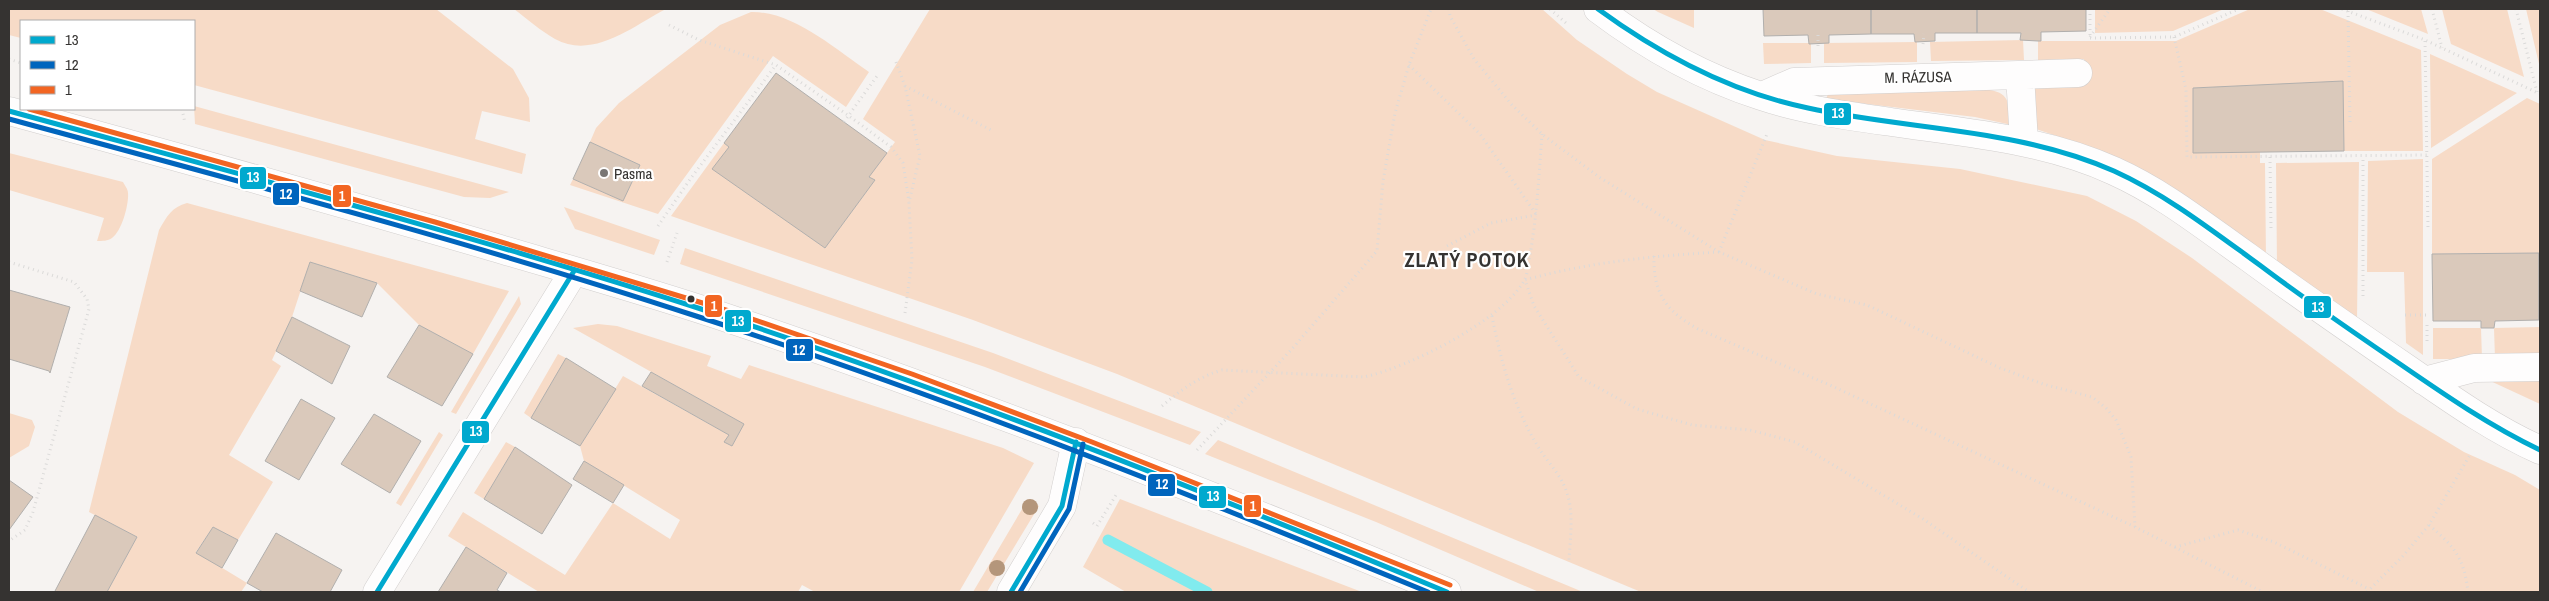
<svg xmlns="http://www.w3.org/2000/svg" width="2549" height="601" viewBox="0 0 2549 601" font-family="'Archivo Narrow',sans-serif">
<rect width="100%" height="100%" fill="#f6f3f1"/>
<path fill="#f7dbc7" d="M9,9H436L513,69L529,98L530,122L482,111L475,139L526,154L522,174L194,85V21H21V38L9,35Z
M514,9H666C633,26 593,60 555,39C541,31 527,19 514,9Z
M930,9H1542L1577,40L1627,74L1657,92L1765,140L1837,156L1960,169L2087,196L2136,221L2192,258L2398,412L2464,452L2515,475L2540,490V592H1641L1117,374L973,320L671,216L724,143L729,147L713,169L825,248L875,180L869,177L895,142L863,119Z
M1653,9H1694V28L1658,12Z
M2095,9H2224L2173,31L2095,33Z
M2250,9H2320L2421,50L2423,151H2344L2343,82L2193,88V153L2260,152V163H2265L2266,259C2228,229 2189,194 2146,172C2111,154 2074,142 2036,129L2035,87L2084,86V59L2038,60V41H2176Z
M2366,9H2421L2428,34Z
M2442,9H2507L2524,77L2451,44Z
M2526,9H2540V68Z
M751,12C793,11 835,49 869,72L846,107L773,56L658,214L570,185L573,179L623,201L640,165L590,142L596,128L619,103L720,25Z
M2023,40L2024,60L1931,61L1930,42Z
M1917,42V62L1824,63V43Z
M1763,43H1811V63L1764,64Z
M2430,54L2517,93L2431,148Z
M1980,89C2009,91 2008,98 2012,125L1975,117L1826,99L1828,94Z
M2527,98L2540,104V253L2432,254V159Z
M194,106L509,192L490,198L464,197L195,124Z
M9,153L123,182C125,186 128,189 128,193C129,204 122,231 112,238C108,241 102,241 97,241L104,218L9,190Z
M2423,159V355L2406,343L2404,272H2367L2368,161Z
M2359,162L2357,320L2277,266L2276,163Z
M187,203L509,291L473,354L419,325L377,283L310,262L292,317L272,360L281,366L229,455L273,482L238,540L213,527L196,552L247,583L241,592H107L137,537L89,512L159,230C167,216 172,207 187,203Z
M564,207L660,240L654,255L575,229Z
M685,248L993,353L1201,432L1190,445L985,367L680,264Z
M519,296L521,304L456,414L451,412Z
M598,324L617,326L711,356L707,366L741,379L749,365L1003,448L1034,463L959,592H815L802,585L798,592H539L448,536L463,512L565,575L613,503L670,539L680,520L584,461L580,446L623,376L729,435L725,442L732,446L744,424L573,328Z
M2540,327V358L2495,359L2494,328Z
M2433,328H2481L2482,359H2433Z
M558,354L566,358L531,418L524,413Z
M2540,378V404L2486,379Z
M9,413L32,420L35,427L29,446L9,458Z
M439,432L443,435L401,506L396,503Z
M1218,440L1583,592H1539L1376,522L1205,454Z
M506,442L515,447L484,499L474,493Z
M1028,499L1039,506L987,592H973Z
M1120,499L1362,592H1126L1083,567Z"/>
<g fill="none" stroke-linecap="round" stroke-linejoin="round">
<path stroke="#81ebee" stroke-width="11" d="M1108,540L1207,592"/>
</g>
<path fill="#dac9bb" stroke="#b1afad" d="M1763,9H1871V34L1829,35V43L1809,44L1808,35L1764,36Z
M1871,9H1977V33H1935V41L1915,42L1914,34H1871Z
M1977,9H2086V31L2041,32V41H2038L2020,40L2021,33H1977Z
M776,73L887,153L869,177L875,180L825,248L712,169L729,147L724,143Z
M2343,81L2344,151L2193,153V88Z
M590,142L640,165L623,201L573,179Z
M2539,253H2540V320H2539Z
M2539,253V320L2495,321L2494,328H2481V321H2433L2432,254Z
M310,262L377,283L362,317L300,291Z
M9,290L70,307L50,373L49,371L9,359Z
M292,317L350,346L332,384L276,351Z
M419,325L473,354L442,406L387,377Z
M566,358L616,389L580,446L531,418Z
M651,372L744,424L732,446L724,442L729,435L642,386Z
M301,399L335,418L299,480L265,461Z
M374,414L421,441L390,493L341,464Z
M515,447L572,485L542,534L484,499Z
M584,461L624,485L613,503L573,479Z
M9,480L33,497L9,530Z
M95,515L137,537L107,592H57L55,591Z
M213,527L238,540L222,568L196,553Z
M276,533L342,570L330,592H263L247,583Z
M466,547L507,573L497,590L501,592H438Z"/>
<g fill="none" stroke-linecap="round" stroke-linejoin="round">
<defs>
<path id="minor" d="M1598,9C1647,46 1702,77 1761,96C1803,110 1848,116 1891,122C1966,133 2044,139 2114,171C2163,193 2204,226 2248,257C2301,296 2355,333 2409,370C2451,399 2493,429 2540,450
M2020,75L2024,142
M1762,96L1794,82L2078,73
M9,111C171,155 332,200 493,247C571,270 650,292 727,318C971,400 1210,493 1447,592
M2424,381L2474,368L2540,367
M377,592L574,271
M1011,592L1062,506L1076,442"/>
</defs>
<use href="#minor" stroke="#d2cfce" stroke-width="29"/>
<path stroke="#dbdad9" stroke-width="3" stroke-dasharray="1 4" stroke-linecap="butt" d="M1449,9L1450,16L1474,59L1512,105L1542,134L1599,177L1719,252L1817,294L1867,305L2000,368L2043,384L2092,397L2106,408L2116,420L2131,457L2135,527
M1550,9L1566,23
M2090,9V37
M2342,9L2425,40L2540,94
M2432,9L2442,48
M2516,9L2537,92
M2348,11L2350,123
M669,25L699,40L776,65L849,116L891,147L903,163L909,202
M2090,37L2110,9
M2174,37L2186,89L2187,157L2427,155
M2090,38L2174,37L2239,9
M2425,41L2428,230
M1923,44L1924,34
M1818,46V34
M9,59L21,63
M896,62L905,86L920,156L909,202L912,260L905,313
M1409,65L1480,134L1536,214
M905,86L991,130
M182,109L185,123
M844,122L877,76
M2270,157L2271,231
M658,226L691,178L776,65
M1447,246L1491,223L1536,215
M1719,252C1653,256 1589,262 1525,280L1534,306L1579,377L1637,409L1692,425L1750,430L1795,442L1923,519L2029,592
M1719,252L1767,134
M1654,256C1653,293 1666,311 1698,329L1832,386L2135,527L2263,592
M9,262L74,282L87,299L89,309L33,512L25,530L9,541
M667,262L677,233
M2363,296V157
M2405,315H2427
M1492,316C1501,362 1513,405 1537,445C1547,462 1561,474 1567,493C1574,514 1570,539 1569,561
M2427,341V324
M1162,406C1181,390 1198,377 1222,370L1364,377C1409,367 1500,322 1524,281C1528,274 1528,263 1530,255C1537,215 1539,174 1542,134
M1197,450L1291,350L1377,251L1383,181L1395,113L1409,65L1431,9
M1093,523L1097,526L1116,495
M2429,525C2455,547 2464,558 2468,592
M2175,547L2238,530L2274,542L2369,589
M2367,592L2403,556L2429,525L2471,453"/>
<use href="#minor" stroke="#fefdfd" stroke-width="28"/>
<defs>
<path id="bus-1" d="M1598,9C1661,55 1730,92 1808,108C1909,130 2017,128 2114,171C2167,195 2214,232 2261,266C2306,300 2353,332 2400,364C2445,395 2490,426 2540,450
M9,111C239,174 471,235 698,308C952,391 1201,490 1447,592
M377,592L574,271
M1011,592L1062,506L1076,442"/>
<path id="bus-2" d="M9,119C238,181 470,242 696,316C944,396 1187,493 1428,592
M1020,592L1069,509L1083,444"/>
<path id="bus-3" d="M29,109L435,222L729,311L912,374L1092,442L1450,585"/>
</defs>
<use href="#bus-1" stroke="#fff" stroke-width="9"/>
<use href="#bus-2" stroke="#fff" stroke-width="9"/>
<use href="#bus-3" stroke="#fff" stroke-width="9"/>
<use href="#bus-1" stroke="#00a9ce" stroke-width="5"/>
<use href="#bus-2" stroke="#0065bd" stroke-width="5"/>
<use href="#bus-3" stroke="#f26522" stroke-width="5"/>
</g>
<g fill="#b4967b">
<circle cx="1030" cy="507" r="8"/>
<circle cx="997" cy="568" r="8"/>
</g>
<circle fill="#797674" stroke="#fff" stroke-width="2" cx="604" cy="173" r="5"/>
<circle fill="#353331" stroke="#fff" stroke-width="2" cx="691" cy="299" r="4.5"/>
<g text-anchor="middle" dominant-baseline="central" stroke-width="4.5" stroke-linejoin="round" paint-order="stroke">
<g font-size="15" fill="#353331" stroke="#fff">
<text transform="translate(1918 77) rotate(-1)">M. RÁZUSA</text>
</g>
<g font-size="15" fill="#353331" stroke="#fff" text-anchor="start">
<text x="614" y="173">Pasma</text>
</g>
<g font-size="20" font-weight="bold" letter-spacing="1" fill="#353331" stroke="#fff">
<text x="1467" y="259">ZLATÝ POTOK</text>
</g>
</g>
<g stroke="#fff" stroke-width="2">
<rect x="1823" y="102" width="29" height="24" rx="5" fill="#00a9ce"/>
<rect x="239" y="166" width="28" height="24" rx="5" fill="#00a9ce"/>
<rect x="272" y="182" width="28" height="24" rx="5" fill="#0065bd"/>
<rect x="332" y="184" width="20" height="24" rx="5" fill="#f26522"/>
<rect x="704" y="294" width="19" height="24" rx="5" fill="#f26522"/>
<rect x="2303" y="295" width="29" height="24" rx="5" fill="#00a9ce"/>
<rect x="724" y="309" width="28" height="24" rx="5" fill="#00a9ce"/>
<rect x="785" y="338" width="29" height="24" rx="5" fill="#0065bd"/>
<rect x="461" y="420" width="29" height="24" rx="5" fill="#00a9ce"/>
<rect x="1147" y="473" width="29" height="24" rx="5" fill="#0065bd"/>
<rect x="1198" y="485" width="29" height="24" rx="5" fill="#00a9ce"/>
<rect x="1243" y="494" width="19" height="24" rx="5" fill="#f26522"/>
</g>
<g font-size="14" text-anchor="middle" font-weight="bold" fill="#fff">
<text x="1838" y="118">13</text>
<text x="253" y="182">13</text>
<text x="286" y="199">12</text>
<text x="342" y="201">1</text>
<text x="714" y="311">1</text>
<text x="2318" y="312">13</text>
<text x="738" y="326">13</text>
<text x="799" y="355">12</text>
<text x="476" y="436">13</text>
<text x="1162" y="489">12</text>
<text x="1213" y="501">13</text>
<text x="1253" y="511">1</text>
</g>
<rect width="2549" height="601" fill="none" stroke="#353331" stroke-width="20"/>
<rect x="20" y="20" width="175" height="90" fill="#ffffff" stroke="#aeadad"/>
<rect x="30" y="36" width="25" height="8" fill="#00a9ce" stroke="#aeadad"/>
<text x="65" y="45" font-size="15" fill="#353331">13</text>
<rect x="30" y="61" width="25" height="8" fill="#0065bd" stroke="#aeadad"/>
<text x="65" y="70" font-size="15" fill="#353331">12</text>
<rect x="30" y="86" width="25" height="8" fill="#f26522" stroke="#aeadad"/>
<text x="65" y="95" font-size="15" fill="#353331">1</text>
</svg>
